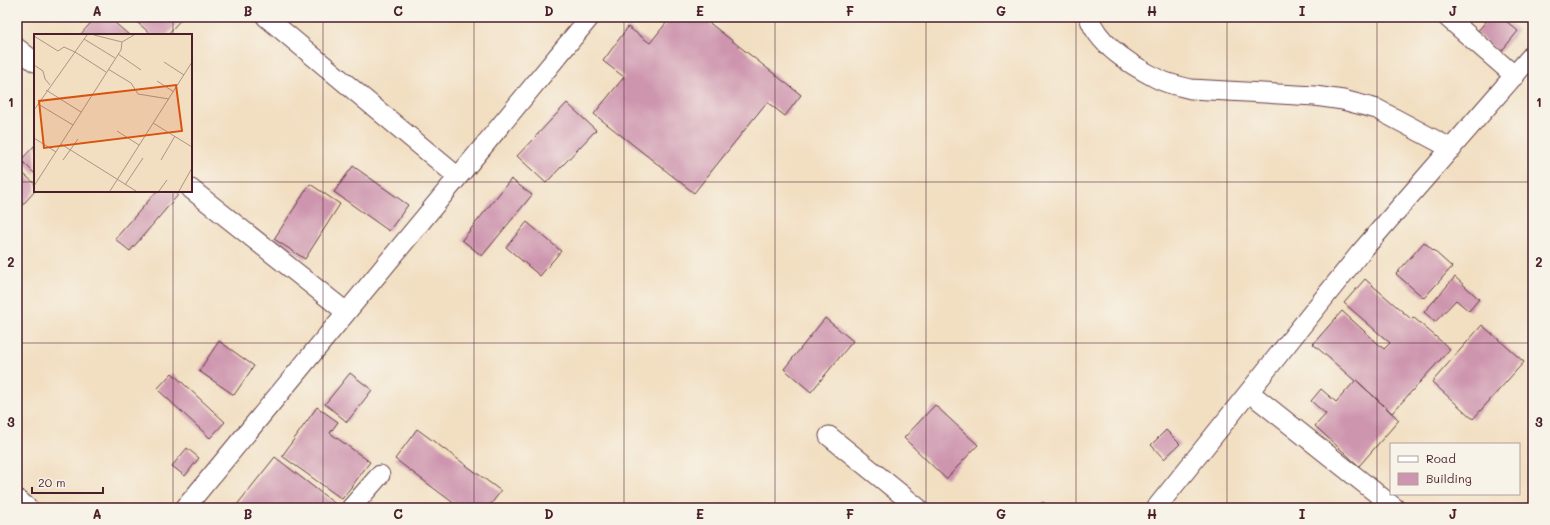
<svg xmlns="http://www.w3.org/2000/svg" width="1550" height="525" viewBox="0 0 1550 525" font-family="Mali,sans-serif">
<rect width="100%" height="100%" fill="#f7f3e8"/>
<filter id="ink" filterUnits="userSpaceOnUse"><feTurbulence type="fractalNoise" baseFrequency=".025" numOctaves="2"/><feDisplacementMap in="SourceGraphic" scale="8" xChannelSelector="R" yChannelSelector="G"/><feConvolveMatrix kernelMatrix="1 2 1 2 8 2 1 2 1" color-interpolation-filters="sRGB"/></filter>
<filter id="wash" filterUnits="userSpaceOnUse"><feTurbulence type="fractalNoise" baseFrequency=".012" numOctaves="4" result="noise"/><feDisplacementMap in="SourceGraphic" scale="16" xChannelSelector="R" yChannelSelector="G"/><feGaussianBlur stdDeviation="0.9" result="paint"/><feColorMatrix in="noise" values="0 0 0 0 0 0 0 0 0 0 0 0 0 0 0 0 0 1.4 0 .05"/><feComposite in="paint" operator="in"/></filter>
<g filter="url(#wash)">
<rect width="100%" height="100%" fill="#f2dfc2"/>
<g id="blocks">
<path fill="#ce95ae" d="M96,17H108L129,35H80Z
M131,17H183L167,35H152Z
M671,17H702L801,95L785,116L767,102L694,193L594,114L624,77L603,61L628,27L650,43Z
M1490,17H1501L1518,31L1500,53L1476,33Z
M567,103L596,130L546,183L517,156Z
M35,145V174L21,160Z
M353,166L408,205L389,231L334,192Z
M17,168L35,184V191L17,211Z
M511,179L532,195L482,256L462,240Z
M310,184L340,204L305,259L274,239Z
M157,191H173L178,195L130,251L115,239Z
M527,222L561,251L540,276L506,247Z
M1424,242L1452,267L1424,298L1396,274Z
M1455,277L1479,299L1469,311L1456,300L1435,322L1424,312Z
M1365,279L1411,319L1413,317L1450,349L1392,413L1356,380L1399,420L1359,466L1315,426L1326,414L1311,401L1321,389L1336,402L1355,381L1313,344L1342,311L1384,349L1390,343L1344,303Z
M825,318L853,341L811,392L784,369Z
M1482,325L1524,362L1473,419L1432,382Z
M219,341L254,366L234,395L199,371Z
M172,373L225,422L210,438L157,389Z
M350,373L372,390L347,422L325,404Z
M935,405L978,445L946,479L904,438Z
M317,407L338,422L330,433L370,462L342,499L282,456Z
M417,429L501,491L488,508H460L395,459Z
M1166,430L1180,444L1164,459L1151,445Z
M187,448L199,458L185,476L172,466Z
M275,457L338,506L336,508H238L236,506Z
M1043,502L1050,508H1037Z"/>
</g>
</g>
<g filter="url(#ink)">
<use href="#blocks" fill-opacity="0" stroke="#633c42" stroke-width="1"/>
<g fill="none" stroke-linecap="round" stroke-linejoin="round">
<defs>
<path id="minor" d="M266,17L458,177
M1089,17C1098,45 1131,65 1156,78C1167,84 1179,86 1191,89L1315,96L1343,100L1377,109L1452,149
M1447,17L1515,76
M17,48L35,62
M191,189L346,312
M1249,392L1395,508
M829,436L918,508
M17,499L28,508
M185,508L590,17
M351,508L380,475
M1156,508L1360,253L1533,54"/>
</defs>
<use href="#minor" stroke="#633c42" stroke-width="21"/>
<use href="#minor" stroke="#fff" stroke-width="19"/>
</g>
</g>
<path fill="none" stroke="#4a1f2b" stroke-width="1" stroke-opacity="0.55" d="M173,17V35M323,17V508M474,17V508M624,17V508M775,17V508M926,17V508M1076,17V508M1227,17V508M1377,17V508M17,182H35M191,182H1533M173,191V508M17,343H1533"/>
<g transform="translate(34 34)">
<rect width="158" height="158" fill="#f2dfc2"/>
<path fill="none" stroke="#af9286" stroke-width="1" d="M60,1L88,8L100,1M0,2L24,17L30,13L41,18L72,38M50,5L81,24M84,20L107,36M130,28L150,41M0,31L9,37L11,45L16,51M74,35L97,49L104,60L135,65M123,47L140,58M12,56L47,78M4,70L39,91M0,76L53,1M119,89L158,113M83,97L105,111M0,104L22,118M27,110L102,157M29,126L44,105M127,126L141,102M91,151L109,124M0,152L87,16L88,8M76,157L158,28M125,157L133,146M145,157L158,134"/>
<path fill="#d8530f" fill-opacity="0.15" stroke="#d8530f" stroke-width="2" d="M142,51L148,97L10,114L5,67Z"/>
<rect width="158" height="158" fill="none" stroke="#4a1f2b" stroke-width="2"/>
</g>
<rect width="1550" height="525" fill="none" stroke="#f7f3e8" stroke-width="44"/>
<rect x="1390" y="443" width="130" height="52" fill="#f7f3e8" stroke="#b29e9c"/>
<rect x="1398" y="456" width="20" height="6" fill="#ffffff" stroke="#b29e9c"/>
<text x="1426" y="463" font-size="12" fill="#4a1f2b">Road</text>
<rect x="1398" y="473" width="20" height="12" fill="#ce95ae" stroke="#b29e9c"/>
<text x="1426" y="483" font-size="12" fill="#4a1f2b">Building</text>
<path d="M32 487v6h71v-6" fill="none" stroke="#4a1f2b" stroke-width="2"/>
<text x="38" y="487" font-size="12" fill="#4a1f2b" stroke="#f7f3e8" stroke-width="3" paint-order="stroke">20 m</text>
<rect x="22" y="22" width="1506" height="481" fill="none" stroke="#4a1f2b" stroke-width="1.5"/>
<g font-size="13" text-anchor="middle" font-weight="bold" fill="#4a1f2b">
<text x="97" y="16">A</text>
<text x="248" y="16">B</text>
<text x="398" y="16">C</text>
<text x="549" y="16">D</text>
<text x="700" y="16">E</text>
<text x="850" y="16">F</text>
<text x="1001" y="16">G</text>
<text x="1152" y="16">H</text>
<text x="1302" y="16">I</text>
<text x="1453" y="16">J</text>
<text x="11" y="107">1</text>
<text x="1539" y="107">1</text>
<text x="11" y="267">2</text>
<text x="1539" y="267">2</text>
<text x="11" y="427">3</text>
<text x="1539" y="427">3</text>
<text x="97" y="519">A</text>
<text x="248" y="519">B</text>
<text x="398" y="519">C</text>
<text x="549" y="519">D</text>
<text x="700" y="519">E</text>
<text x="850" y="519">F</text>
<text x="1001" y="519">G</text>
<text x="1152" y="519">H</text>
<text x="1302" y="519">I</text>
<text x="1453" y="519">J</text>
</g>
</svg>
